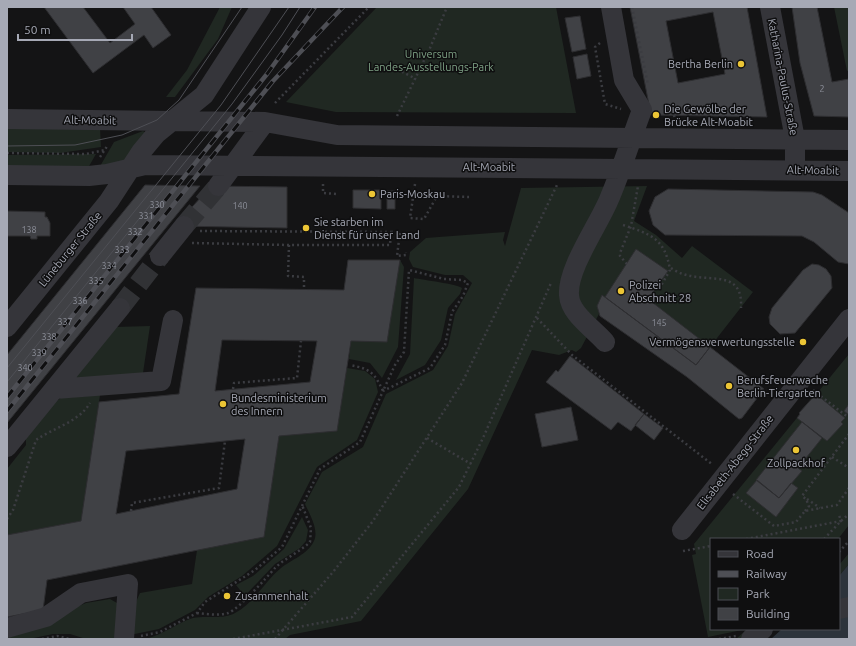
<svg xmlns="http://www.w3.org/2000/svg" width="856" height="646" viewBox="0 0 856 646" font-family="Ubuntu,sans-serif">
<rect width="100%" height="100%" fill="#141415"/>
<path fill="#202822" d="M220,7H232L218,39L175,97H166L187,70Z
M377,7H556L576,113L336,112L286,102Z
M834,7H849V70L847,71Z
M7,127L100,128L101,147L60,153L7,152Z
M143,131L147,134L125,161L99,168L114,142Z
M96,154L88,168L7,167V155Z
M647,186L634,221L656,235L682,258L692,246L753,292L710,347L648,299L667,271L625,267L605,297L602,295L597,306L599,314L581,348L576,352L572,350L559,355L532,350L468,489L361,621L290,635L285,639H146C164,634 179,622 193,618C207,615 223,620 235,613C254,603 265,581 281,568C291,560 308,554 314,541C319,530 310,515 305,504L322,472L363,447L386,394L433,370L448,346L455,314L472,283L463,275H445L413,267L409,259L410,252L426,238L505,232L503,240L505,246L521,188Z
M400,260L404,267L398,347L382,378L370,363L349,359L351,341L387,342Z
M414,278C423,280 457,284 462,288L460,294L448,308L441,340L425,365L396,380L410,354Z
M150,326L143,373L75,382L74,377L115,327Z
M849,354V525L838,539H711V629H752L741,639H736L747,629L708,637L692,555L696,554L694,544Z
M347,368L365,371L375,379L378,392L357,440L317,467L277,546L242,576L208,597L195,610L159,629L130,635L135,604L140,593L192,584L197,550L264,537L279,436L337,431Z
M100,395L81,521L7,535V469L26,445V435L52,404L61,398Z
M302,517L308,530L306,541L300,548L275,564L239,602L240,590L236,585L253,576L284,549Z
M849,553V564L839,576V565Z
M110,599L117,603L118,638L86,639L70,634H53L29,639H7V636L86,603Z"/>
<path fill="#2c333b" d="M849,564V639H771L782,629H839V576Z"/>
<path fill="#404145" stroke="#2e2e31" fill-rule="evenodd" d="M44,7H83L110,43L135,24L123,7H151L171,35L153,48L144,35L93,73Z
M630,7H747L767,117L651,115ZM713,12L725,74L678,83L666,21Z
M792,7H817L832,82L849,79V117L814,116L800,63Z
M580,16L586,49L572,52L565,18Z
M587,54L591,76L577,79L573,57Z
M145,185L200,186L7,423V355Z
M211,186L287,187V228L175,226Z
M668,189L813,192L822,195L849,213V264L838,262L814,242L802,236L665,235L653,225L649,211L655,197Z
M353,190H381V209L353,208Z
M387,191H395V209H387Z
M7,211L45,212V217H47L50,223V236H37V239H31L30,236H7Z
M636,249L668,271L648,299L710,347L696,365L605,297Z
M348,260H400L387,342L351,341L337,431L279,436L264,537L47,580L43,610L7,617V535L81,521L99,402L179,394L196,288L344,290ZM222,340L317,341L310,382L215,391ZM245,439L237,489L116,514L126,451Z
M812,264L819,265L826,269L831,276L832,288L795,333L780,334L770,324L769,317L772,308L803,270Z
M602,295L696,365L710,347L764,389L742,418L739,419L687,377L600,316L597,306Z
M570,356L644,414L631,431L618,422L611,430L546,382L556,370L558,372Z
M816,394L845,418L841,422L843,424L827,441L797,418L800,414L799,413Z
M849,404V415L844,411Z
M571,407L578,440L542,447L535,414Z
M644,414L663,428L654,440L635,425Z
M802,422L822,438L798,468L802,471L779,498L756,480Z
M757,480L779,498L791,483L798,488L776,517L746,493Z"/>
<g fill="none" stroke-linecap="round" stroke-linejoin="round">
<path stroke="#313235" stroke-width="20" stroke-dasharray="20 10" stroke-linecap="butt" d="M184,226L218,186
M120,308L160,256"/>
<path stroke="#3b3c41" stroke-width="2.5" stroke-dasharray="2 3" stroke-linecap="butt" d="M632,7L648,85
M600,43L595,47L605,104L621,109
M393,67L416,79
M275,103L369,7
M674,115L675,120
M397,116L430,48L447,7
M7,153L86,154L105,150
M100,157L106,148L107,144
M323,184V193L337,194
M415,184L410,218L424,219L437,196L469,197
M623,225C650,234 665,238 670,270L658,291
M200,231L391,232L390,245H289L288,276L304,277V290
M391,232H400L397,256L406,255V252
M192,243L289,245
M627,264L620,256V253L631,226L638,186
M671,268C677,272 684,275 691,276C715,281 743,272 741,308
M537,318L572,355L713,465
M233,389L234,383L297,378L301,341
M813,390L849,418
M427,438L471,464
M832,457L849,468
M733,494L774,526L796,522L805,511L837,505L849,488
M807,499L820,508
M131,511L132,503L219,488L225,441
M805,511L809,506L806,499L802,496L849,434
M7,519L13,510L36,440C53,428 79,422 90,403
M746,539L841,521L839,515
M824,539L841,521L849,514
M683,551L711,546
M839,552L849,541
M197,613C207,614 219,616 228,613C239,609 266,578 275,568C285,558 300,552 310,542L311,528L302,505
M141,636L160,632L197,613L205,602L255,570L282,547L320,469L360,442L383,391L430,368L445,345L452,312L463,296L468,283L462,280L444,279L409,270L404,352L395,365L383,391C374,372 370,369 350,365
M42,639L57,636L70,639
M233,639L352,617L459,487L483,438L551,283
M275,639L333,572L373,521L462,383L557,185
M719,639L736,636"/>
<path stroke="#35353a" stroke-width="20" d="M770,7L795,139V170
M7,119L265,122L337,135L849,140
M7,175L89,176L107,174L145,165L849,171
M218,186L265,122
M160,256L184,226
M7,327L109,201L141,152L156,134L204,95L261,7
M605,342C593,328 570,314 569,295C567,268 600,223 610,197C622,169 631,139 642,110L624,80L611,7
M55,389L161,381L173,320
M7,447L120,308
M682,530L849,319
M839,609L849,607
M7,628L46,617L81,593L128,584L124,639
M751,639L763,629"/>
<path stroke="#4e4f55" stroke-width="1" d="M7,146L75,145L122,135L157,120L179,100L242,7
M7,368L221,105L289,7
M7,382L232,104L282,35L300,7"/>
<defs>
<path id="rail" d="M7,397L267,74L315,7
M7,411L273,81L343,7"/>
</defs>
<use href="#rail" stroke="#4e4f55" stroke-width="4.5"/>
<use href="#rail" stroke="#0f0f10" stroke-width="3" stroke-dasharray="9" stroke-linecap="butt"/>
</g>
<g fill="#ecc535" stroke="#0f0f10" stroke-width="1.5">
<circle cx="741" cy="64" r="4"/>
<circle cx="656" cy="115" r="4"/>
<circle cx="372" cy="194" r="4"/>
<circle cx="306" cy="228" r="4"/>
<circle cx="621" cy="291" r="4"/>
<circle cx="803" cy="342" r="4"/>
<circle cx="729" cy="386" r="4"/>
<circle cx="223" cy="404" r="4"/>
<circle cx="796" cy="450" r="4"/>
<circle cx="227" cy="596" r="4"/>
</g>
<g text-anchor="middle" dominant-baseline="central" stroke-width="3" stroke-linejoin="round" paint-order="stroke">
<g font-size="9" fill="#8c8f99">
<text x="822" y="89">2</text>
<text x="157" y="205">330</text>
<text x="240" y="206">140</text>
<text x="146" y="216">331</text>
<text x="29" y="230">138</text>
<text x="135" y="232">332</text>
<text x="122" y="250">333</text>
<text x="109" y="266">334</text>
<text x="96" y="281">335</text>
<text x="80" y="301">336</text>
<text x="65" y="322">337</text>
<text x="659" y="323">145</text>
<text x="49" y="337">338</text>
<text x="39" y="353">339</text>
<text x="25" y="368">340</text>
</g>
<g font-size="11" fill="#7da084" stroke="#0f0f10">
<text x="431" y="54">Universum<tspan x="431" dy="13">Landes-Ausstellungs-Park</tspan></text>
</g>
<g font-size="11" fill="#a6a9b5" stroke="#0f0f10" text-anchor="start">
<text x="733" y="64" text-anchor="end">Bertha Berlin</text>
<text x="664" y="109">Die Gewölbe der<tspan x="664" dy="13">Brücke Alt-Moabit</tspan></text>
<text x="380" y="194">Paris-Moskau</text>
<text x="314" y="222">Sie starben im<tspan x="314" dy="13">Dienst für unser Land</tspan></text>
<text x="629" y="285">Polizei<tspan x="629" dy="13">Abschnitt 28</tspan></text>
<text x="795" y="342" text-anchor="end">Vermögensverwertungsstelle</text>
<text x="737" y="380">Berufsfeuerwache<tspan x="737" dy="13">Berlin-Tiergarten</tspan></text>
<text x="231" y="398">Bundesministerium<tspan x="231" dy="13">des Innern</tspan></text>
<text x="796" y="463" text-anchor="middle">Zollpackhof</text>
<text x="235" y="596">Zusammenhalt</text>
</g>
<g font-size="11" fill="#a6a9b5" stroke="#0f0f10">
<text transform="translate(783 77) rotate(79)">Katharina-Paulus-Straße</text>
<text transform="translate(90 120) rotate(1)">Alt-Moabit</text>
<text x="489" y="167">Alt-Moabit</text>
<text transform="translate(813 170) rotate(1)">Alt-Moabit</text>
<text transform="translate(70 249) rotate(-51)">Lüneburger Straße</text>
<text transform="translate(735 462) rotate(-52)">Elisabeth-Abegg-Straße</text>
</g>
</g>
<rect width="856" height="646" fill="none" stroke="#a6a9b5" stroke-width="16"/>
<rect x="710" y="538" width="130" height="92" fill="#0f0f10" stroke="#4b4d52"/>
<rect x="718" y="551" width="20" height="6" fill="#35353a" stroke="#4b4d52"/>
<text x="746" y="558" font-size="12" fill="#a6a9b5">Road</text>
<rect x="718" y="571" width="20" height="6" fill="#4e4f55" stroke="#4b4d52"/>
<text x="746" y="578" font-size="12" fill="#a6a9b5">Railway</text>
<rect x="718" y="588" width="20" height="12" fill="#202822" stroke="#4b4d52"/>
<text x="746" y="598" font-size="12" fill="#a6a9b5">Park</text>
<rect x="718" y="608" width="20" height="12" fill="#404145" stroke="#4b4d52"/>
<text x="746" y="618" font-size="12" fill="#a6a9b5">Building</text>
<path d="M18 34v6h114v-6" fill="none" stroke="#a6a9b5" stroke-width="2"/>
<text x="24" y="34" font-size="12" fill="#a6a9b5" stroke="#0f0f10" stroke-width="3" paint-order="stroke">50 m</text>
</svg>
